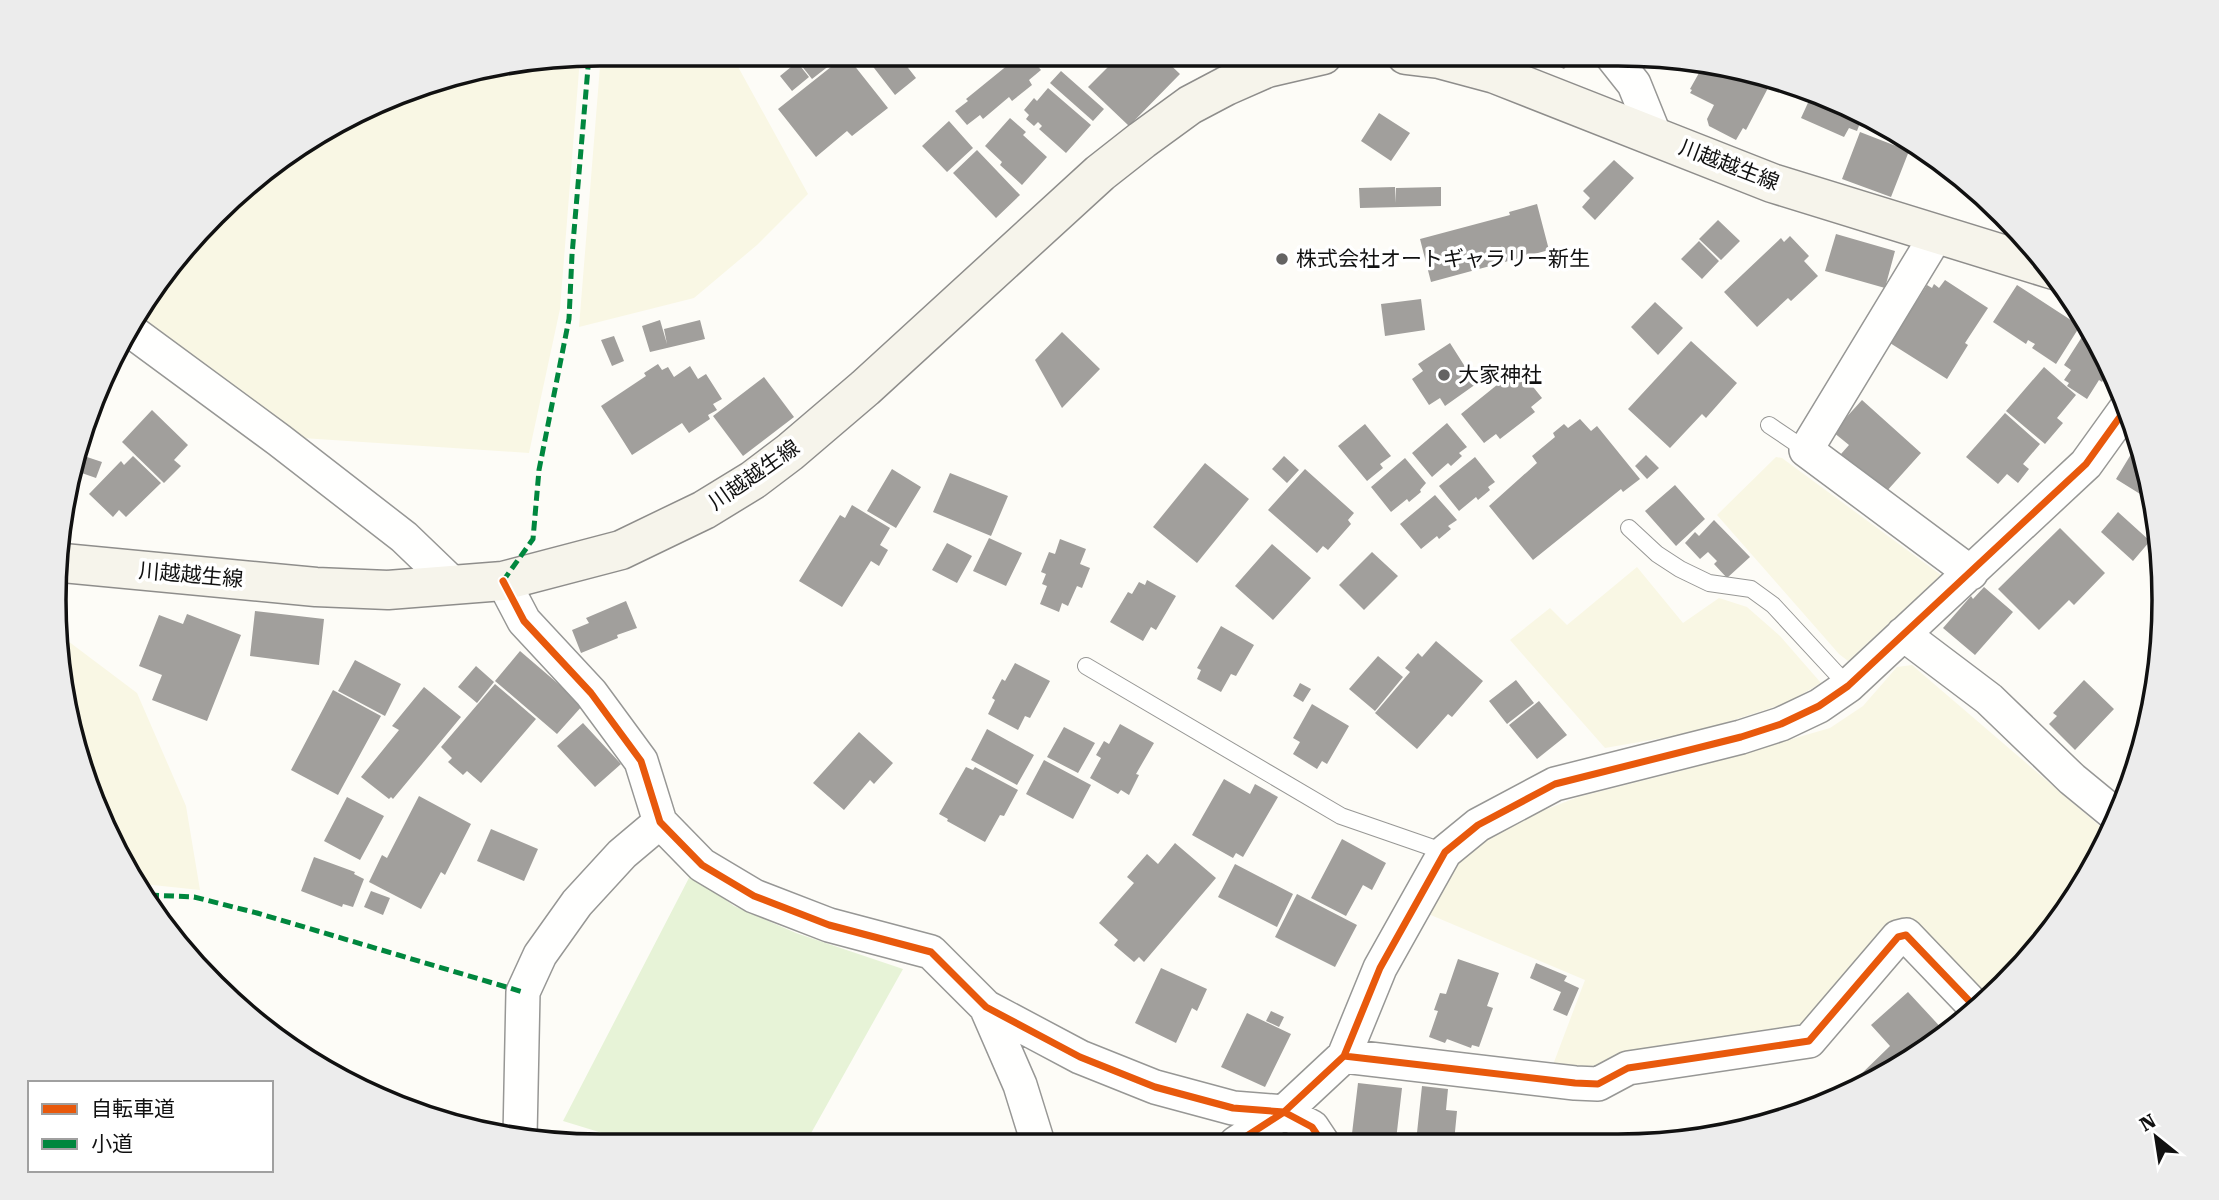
<svg xmlns="http://www.w3.org/2000/svg" width="2219" height="1200" viewBox="0 0 2219 1200" font-family="'Roboto Serif','Noto Sans JP',serif">
<rect width="100%" height="100%" fill="#fdfcf7"/>
<path fill="#f9f7e4" d="M601,54H731L808,194L757,245L694,298L579,327Z
M580,58L560,309L529,453L287,437L134,323L146,297L267,167L424,83Z
M1776,457L1782,458L1941,575L1848,661L1839,654L1717,515Z
M1637,567L1683,623L1719,598L1747,607L1780,636L1821,683L1789,702L1697,732L1605,748L1510,640L1550,608L1567,625Z
M56,632L137,693L186,806L200,890L143,884L96,809Z
M1912,665L2109,834L2092,873L2029,960L1978,1004L1902,920L1804,1024L1768,1037L1582,1074L1551,1070L1585,980L1426,913L1457,862L1486,838L1519,820L1578,797L1681,771L1830,728L1863,706L1897,667Z"/>
<path fill="#e7f3d7" d="M691,874L734,906L796,933L903,969L805,1144H622L599,1132L563,1121Z"/>
<path fill="#a19f9c" d="M805,54H826L830,59L827,61L830,65L812,79L797,60Z
M846,55L888,108L852,136L847,131L816,157L778,109Z
M864,55H898L916,78L895,95Z
M1020,55H1034L1039,60L1035,63L1041,70L1029,80L1032,85L1012,101L1009,97L983,119L980,115L967,125L955,111L968,101L966,99Z
M1120,55H1160L1180,74L1129,126L1088,87Z
M1535,55H1576L1564,69Z
M797,62L809,77L792,91L780,76Z
M1704,64L1729,68L1768,88L1746,130L1743,128L1736,140L1709,126L1707,119L1714,105L1690,93L1692,90L1690,89Z
M1061,71L1104,109L1093,121L1050,83Z
M1048,88L1091,125L1066,153L1039,129L1042,126L1038,122L1034,126L1026,119L1029,115L1024,110L1034,98L1037,101Z
M1812,94L1863,115L1857,131L1849,128L1844,137L1801,118Z
M1379,113L1410,133L1391,161L1361,141Z
M1010,118L1026,132L1023,135L1047,157L1022,185L1000,165L1002,162L985,146Z
M949,121L973,148L947,172L922,146Z
M1860,132L1909,151L1891,197L1842,179Z
M977,150L1020,195L996,218L953,173Z
M1614,160L1634,178L1595,220L1582,207L1590,198L1583,191Z
M1395,187L1396,203V188L1441,187V206L1360,208L1359,188Z
M1537,204L1549,250L1431,282L1420,239L1510,215L1509,212Z
M1718,220L1740,241L1721,260L1699,239Z
M1836,234L1895,251L1885,288L1825,271Z
M1790,236L1809,256L1804,261L1818,276L1791,301L1788,298L1757,327L1724,292L1781,238L1784,242Z
M1699,241L1719,261L1702,279L1681,259Z
M1945,280L1988,308L1965,343L1968,345L1947,379L1890,343L1927,285L1932,288L1934,284L1939,288Z
M2017,285L2080,326L2056,364L2032,348L2035,344L2028,340L2026,344L1993,322Z
M1421,299L1425,330L1385,336L1381,304Z
M1655,302L1683,328L1658,355L1631,327Z
M660,320L667,344L664,329L700,320L705,339L650,352L642,326Z
M2087,329L2093,333L2108,358L2107,359L2110,362L2108,365L2111,367L2102,382L2099,380L2087,399L2067,386L2069,383L2064,380L2071,370L2064,365Z
M1062,332L1100,369L1062,408L1035,360Z
M614,336L624,361L612,366L601,340Z
M1691,341L1737,383L1706,418L1702,414L1670,448L1628,409Z
M1450,343L1476,384L1445,406L1440,398L1429,405L1412,379L1423,371L1418,364Z
M658,364L662,370L668,367L674,377L690,366L698,379L706,374L722,399L713,404L717,410L708,415L710,419L689,433L682,423L632,455L601,406L646,376L644,373Z
M2044,367L2076,395L2057,418L2063,423L2045,444L2006,411Z
M1518,368L1542,398L1531,407L1535,412L1500,439L1496,434L1484,443L1461,414Z
M764,377L794,417L743,456L713,416Z
M1862,400L1921,453L1885,493L1841,454L1849,445L1833,432Z
M152,410L188,445L174,460L181,466L164,483L122,442Z
M2005,413L2040,444L2023,464L2029,469L2018,483L2007,474L1998,484L1966,457Z
M1580,419L1591,431L1597,426L1640,479L1623,492L1621,489L1533,560L1489,506L1537,463L1532,456L1555,437L1553,433L1564,424L1568,428Z
M1447,423L1467,447L1459,453L1462,456L1451,466L1448,463L1432,477L1412,453Z
M1365,424L1391,456L1380,464L1383,468L1367,481L1338,446Z
M2139,441L2146,458L2153,502L2116,479Z
M75,453L102,462L96,478L76,471L71,485L73,459Z
M1646,455L1659,468L1647,479L1635,466Z
M133,456L161,483L126,517L119,510L113,517L89,494L121,461L124,465Z
M1284,456L1299,470L1287,483L1272,469Z
M1475,457L1495,482L1488,487L1490,490L1478,500L1476,497L1459,511L1439,486Z
M1405,458L1426,483L1420,490L1421,492L1409,502L1407,499L1391,512L1371,487Z
M1205,463L1249,499L1197,563L1153,527Z
M892,469L921,487L896,528L867,511Z
M1305,469L1354,513L1348,520L1351,524L1328,550L1323,546L1317,553L1268,510Z
M950,473L1008,496L991,536L933,512Z
M1675,485L1705,519L1676,546L1645,511Z
M1435,495L1457,520L1448,526L1451,529L1439,539L1437,536L1421,549L1400,524Z
M852,505L890,528L880,545L888,550L879,566L871,561L842,607L799,581L840,515L845,518Z
M2118,512L2150,541L2133,561L2101,532Z
M1714,520L1750,557L1727,578L1714,564L1717,561L1708,552L1700,559L1685,543L1695,532L1699,536Z
M2060,528L2105,573L2074,605L2069,600L2039,630L1998,589Z
M989,538L1022,553L1006,586L973,571Z
M1060,539L1086,549L1080,564L1090,568L1082,588L1077,586L1068,606L1062,603L1059,612L1040,604L1047,586L1042,584L1046,574L1041,572L1049,552L1055,554Z
M947,543L972,556L957,583L932,570Z
M1272,544L1311,578L1273,620L1235,586Z
M1372,552L1398,576L1364,610L1339,585Z
M1147,580L1176,596L1156,630L1151,627L1143,641L1110,622L1128,592L1132,594L1139,582L1145,585Z
M1984,587L2013,612L1975,655L1943,628L1971,596L1973,599Z
M626,601L637,628L617,635L618,638L581,653L572,630L589,623L586,618Z
M255,611L324,619L319,665L250,656Z
M187,614L241,635L207,721L152,700L162,675L139,666L159,615L183,624Z
M1221,626L1254,645L1236,676L1231,674L1221,692L1197,679L1201,670L1197,668Z
M1436,641L1483,681L1452,717L1448,714L1417,749L1375,713L1410,672L1405,668L1418,653L1422,657Z
M520,651L583,705L557,734L495,681Z
M1378,656L1403,677L1375,711L1349,689Z
M355,660L401,684L385,716L338,691Z
M1015,663L1050,681L1030,718L1025,716L1018,730L988,714L995,700L992,698L1002,679L1005,681Z
M476,666L494,682L477,703L458,687Z
M1516,680L1534,703L1507,724L1489,701Z
M2084,680L2114,709L2075,750L2049,724L2057,716L2053,713Z
M1300,683L1311,689L1303,702L1293,696Z
M495,684L536,719L481,783L467,771L463,775L448,762L452,758L441,747Z
M424,687L461,717L393,799L391,797L389,799L361,777L399,730L392,726Z
M333,690L381,716L338,795L291,770Z
M1539,701L1567,735L1537,759L1509,725Z
M1312,704L1349,726L1327,764L1322,761L1317,769L1293,754L1300,742L1293,738Z
M583,723L621,764L595,787L557,746Z
M1120,724L1154,743L1136,774L1139,775L1129,795L1121,790L1118,794L1090,778L1101,758L1096,755L1104,741L1109,744Z
M1064,727L1095,743L1078,773L1047,757Z
M987,729L1034,755L1017,785L971,760Z
M859,732L893,763L874,784L870,780L844,810L813,783Z
M1044,760L1091,785L1073,819L1026,794Z
M966,767L973,770L975,767L1018,790L1004,816L1000,815L985,842L947,821L948,819L939,814Z
M1224,779L1250,794L1255,784L1278,797L1243,857L1236,853L1233,858L1192,835Z
M419,796L471,824L445,875L441,872L421,909L369,882L382,855L387,858Z
M347,797L384,816L360,860L324,841Z
M491,829L538,849L524,881L477,861Z
M1342,839L1386,863L1372,890L1363,885L1346,916L1311,898Z
M1175,843L1216,878L1144,962L1139,957L1134,962L1114,945L1118,940L1099,923L1134,883L1127,877L1147,854L1158,864Z
M314,857L355,872L354,874L364,879L353,907L343,904L342,907L301,891Z
M1235,864L1293,894L1277,927L1218,897Z
M371,891L390,898L383,915L364,907Z
M1297,894L1357,925L1335,967L1275,937Z
M1458,959L1499,973L1487,1006L1493,1008L1479,1047L1472,1045L1471,1048L1447,1039L1445,1043L1429,1037L1438,1011L1434,1010L1440,993L1446,994Z
M1536,963L1567,976L1564,981L1579,988L1567,1016L1553,1010L1561,992L1530,978Z
M1161,968L1207,989L1197,1011L1192,1008L1176,1043L1135,1023Z
M1908,992L1946,1033L1922,1054L1861,1084L1856,1079L1890,1046L1871,1025Z
M1271,1011L1284,1017L1279,1027L1266,1021Z
M1247,1013L1291,1034L1265,1087L1221,1067Z
M1358,1083L1402,1088L1396,1140L1383,1139L1382,1142H1351Z
M1422,1086L1448,1089L1446,1110L1457,1111L1454,1142H1416Z
M1287,1130L1297,1142H1272Z"/>
<g fill="none" stroke-linecap="round" stroke-linejoin="round">
<defs>
<path id="lane" d="M1769,425L1806,450
M1629,528L1657,554L1680,569L1709,583L1751,589L1773,605L1848,686
M1086,666L1341,816L1445,852"/>
<path id="street" d="M1611,55L1634,84L1655,136
M1937,234L1806,450L1971,573
M131,331L279,440L404,537L455,586
M503,581L524,621L591,693L641,761L660,822L702,865L754,896L829,925L931,952L986,1007L1080,1057L1155,1087L1233,1108L1284,1112L1312,1127L1322,1142
M1903,634L1989,699L2072,779L2117,816
M986,1007L1020,1085L1038,1143
M1344,1056L1575,1083L1598,1084L1628,1068L1809,1041L1898,937L1906,935L1975,1007
M520,1137L523,992L540,955L577,903L622,854L660,822
M1236,1143L1284,1112L1344,1056L1380,968L1445,852L1478,825L1555,784L1741,737L1781,724L1819,706L1848,686L2086,464L2127,407"/>
<path id="secondary" d="M1406,55L1439,59L1495,74L1772,183L2054,270
M63,563L316,587L388,590L503,581L621,550L704,510L753,480L790,452L865,388L1100,173L1142,140L1190,105L1226,86L1267,68L1323,55"/>
</defs>
<use href="#lane" stroke="#979795" stroke-width="18"/>
<use href="#street" stroke="#979795" stroke-width="36"/>
<use href="#secondary" stroke="#8e8d8b" stroke-width="41"/>
<use href="#lane" stroke="#fffffe" stroke-width="16"/>
<use href="#street" stroke="#fffffe" stroke-width="33"/>
<use href="#secondary" stroke="#f6f4eb" stroke-width="38"/>
<path stroke="#00873e" stroke-width="5" stroke-dasharray="10 5" stroke-linecap="butt" d="M503,581L533,539L539,470L569,319L572,255L589,56
M149,895L194,897L257,913L523,992"/>
<defs>
<path id="cycleway" d="M503,581L524,621L591,693L641,761L660,822L702,865L754,896L829,925L931,952L986,1007L1080,1057L1155,1087L1233,1108L1284,1112L1312,1127L1322,1142
M1344,1056L1575,1083L1598,1084L1628,1068L1809,1041L1898,937L1906,935L1975,1007
M1236,1143L1284,1112L1344,1056L1380,968L1445,852L1478,825L1555,784L1741,737L1781,724L1819,706L1848,686L2086,464L2127,407"/>
</defs>
<use href="#cycleway" stroke="#fff" stroke-width="11"/>
<use href="#cycleway" stroke="#e8590c" stroke-width="7"/>
</g>
<g fill="#646362" stroke="#fff" stroke-width="2.5">
<circle cx="1282" cy="259" r="7"/>
<circle cx="1444" cy="375" r="7"/>
</g>
<g text-anchor="middle" dominant-baseline="central" stroke-width="7" stroke-linejoin="round" paint-order="stroke">
<g font-size="21" fill="#111" stroke="#fff">
<text transform="translate(1729 165) rotate(21)">川越越生線</text>
<text transform="translate(754 475) rotate(-35)">川越越生線</text>
<text transform="translate(191 575) rotate(5)">川越越生線</text>
</g>
<g font-size="21" fill="#111" stroke="#fff" text-anchor="start">
<text x="1296" y="259">株式会社オートギャラリー新生</text>
<text x="1458" y="375">大家神社</text>
</g>
</g>
<path d="M0 0H2219V1200H0ZM600 66H1618A534 534 0 0 1 2152 600V600A534 534 0 0 1 1618 1134H600A534 534 0 0 1 66 600V600A534 534 0 0 1 600 66Z" fill="#ececec" fill-rule="evenodd"/>
<path fill="none" stroke="#111" stroke-width="3.5" d="M600 66H1618A534 534 0 0 1 2152 600V600A534 534 0 0 1 1618 1134H600A534 534 0 0 1 66 600V600A534 534 0 0 1 600 66Z"/>
<rect x="28" y="1081" width="245" height="91" fill="#ffffff" stroke="#a0a0a0" stroke-width="2"/>
<rect x="42" y="1104" width="35" height="10" fill="#e8590c" stroke="#a0a0a0" stroke-width="2"/>
<text x="91" y="1116" font-size="21" fill="#111111">自転車道</text>
<rect x="42" y="1139" width="35" height="10" fill="#00873e" stroke="#a0a0a0" stroke-width="2"/>
<text x="91" y="1151" font-size="21" fill="#111111">小道</text>
<g transform="translate(2156 1137) rotate(330)" stroke="#ffffff" stroke-width="5" paint-order="stroke">
<path d="M0-5L12 26L0 18L-12 26Z" fill="#111111"/>
<text y="-10" font-size="19" font-weight="bold" text-anchor="middle" fill="#111111">N</text>
</g>
</svg>
